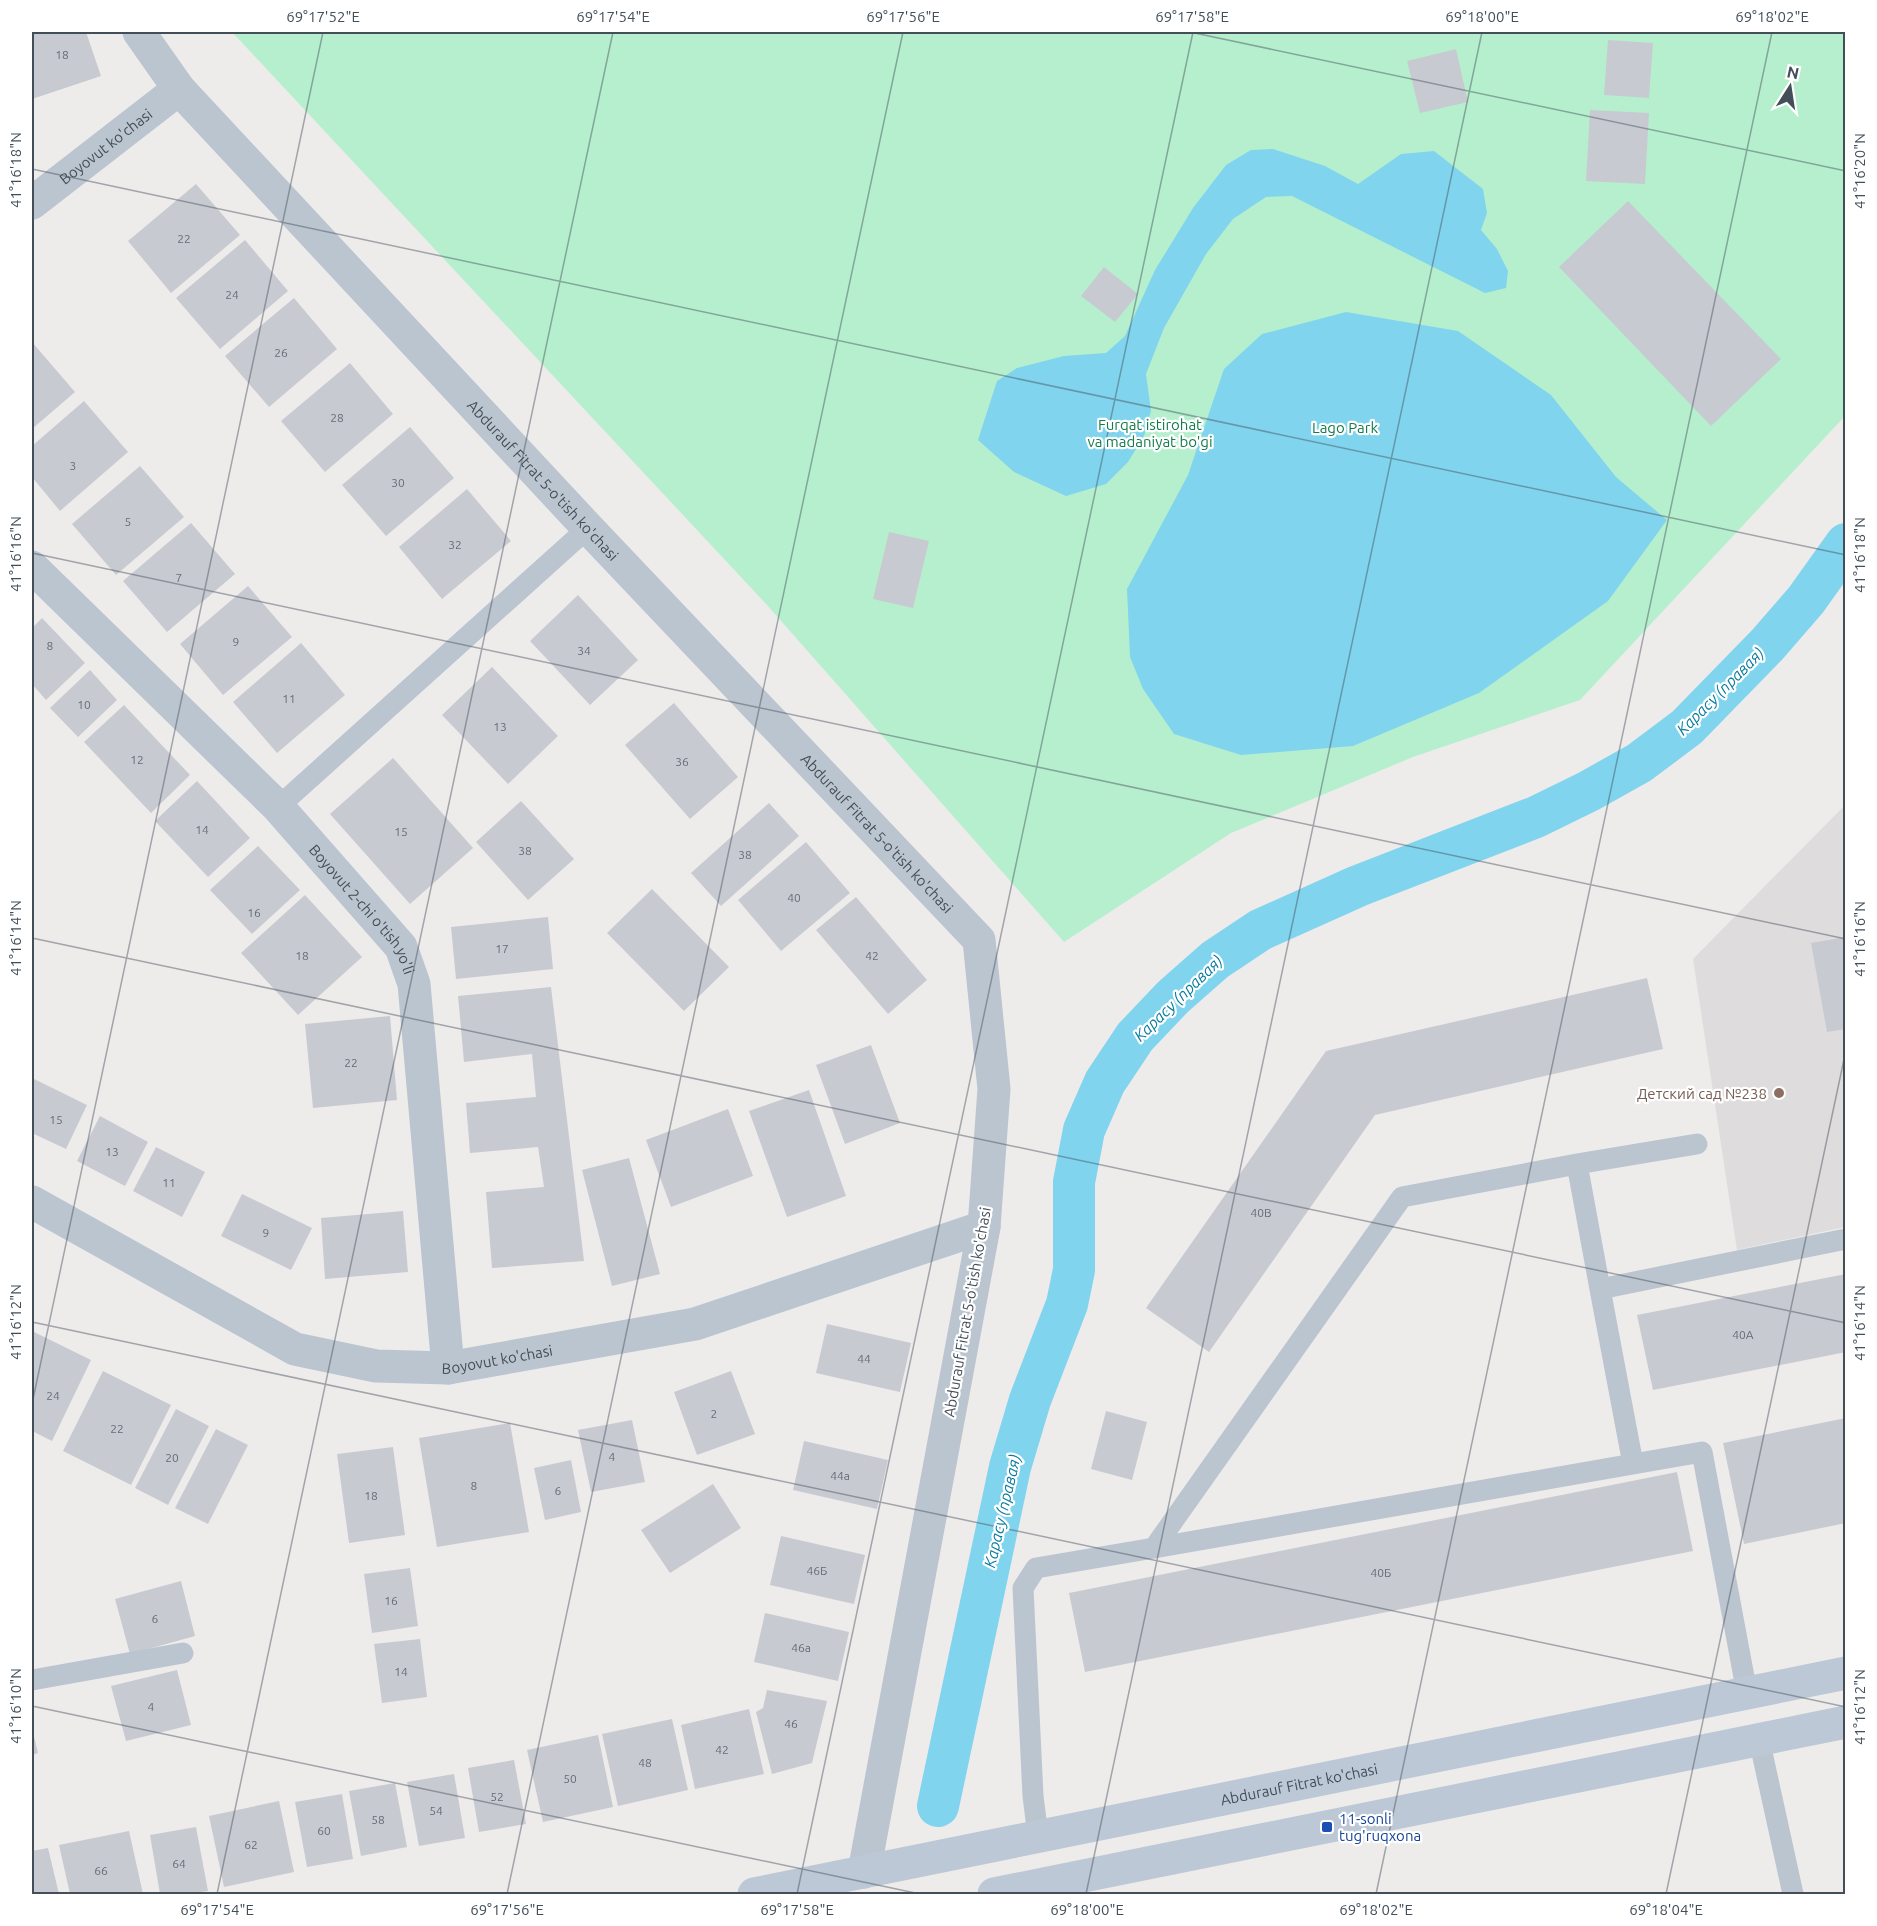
<svg xmlns="http://www.w3.org/2000/svg" width="1877" height="1926" viewBox="0 0 1877 1926" font-family="Ubuntu,sans-serif">
<rect width="100%" height="100%" fill="#eeebeb"/>
<path fill="#dfdcdd" d="M1845,805V1227L1737,1250L1693,959Z"/>
<path fill="#b6efce" d="M232,32H1845V416L1580,700L1413,757L1231,833L1064,942L767,605Z"/>
<path fill="#81d4ee" d="M1273,149L1325,166L1358,184L1401,154L1434,151L1483,189L1487,213L1481,230L1497,249L1508,271L1506,288L1485,293L1292,196L1266,197L1233,219L1206,254L1164,328L1146,374L1151,411L1144,436L1128,462L1106,484L1066,496L1014,472L978,440L997,381L1017,368L1064,356L1106,353L1125,336L1155,270L1193,208L1226,165L1251,150Z
M1346,312L1458,331L1551,395L1616,477L1667,520L1608,601L1479,693L1353,746L1241,755L1174,734L1143,689L1130,657L1127,589L1188,475L1224,369L1262,334Z"/>
<g fill="none" stroke-linecap="round" stroke-linejoin="round">
<path stroke="#81d4ee" stroke-width="42" d="M938,1806L1010,1467L1030,1400L1067,1304L1074,1270V1182L1084,1130L1105,1082L1135,1037L1173,997L1215,960L1260,930L1358,886L1536,817L1589,791L1639,763L1687,727L1767,645L1806,600L1846,544"/>
</g>
<path fill="#c8cad1" d="M32,32H86L101,76L32,99Z
M1608,40L1653,43L1649,98L1604,95Z
M1456,49L1468,102L1420,113L1407,61Z
M1590,110L1649,113L1645,184L1586,181Z
M196,184L240,235L171,293L128,241Z
M1628,201L1781,359L1711,426L1559,267Z
M245,240L288,291L220,349L176,298Z
M1104,267L1138,294L1115,322L1081,296Z
M294,298L337,349L269,407L225,356Z
M32,342L75,392L32,429Z
M350,363L393,414L325,472L281,421Z
M84,401L128,452L60,511L32,477V446Z
M410,427L454,478L386,536L342,485Z
M140,466L184,517L116,575L72,524Z
M467,489L511,541L442,599L399,547Z
M191,523L235,574L167,632L123,581Z
M889,532L929,541L913,608L873,599Z
M248,586L292,637L223,695L180,644Z
M578,595L638,660L590,705L530,641Z
M42,618L85,663L46,700L32,684V628Z
M301,643L345,695L277,753L233,702Z
M492,667L558,736L508,784L442,715Z
M90,670L117,700L78,737L50,708Z
M674,703L738,777L690,819L625,745Z
M124,705L190,775L151,813L84,742Z
M393,758L473,848L410,904L330,814Z
M197,781L250,838L208,877L155,821Z
M521,801L574,859L528,900L476,842Z
M769,803L799,836L721,906L691,873Z
M806,842L850,893L781,951L738,900Z
M258,846L300,890L252,934L210,890Z
M652,889L729,967L684,1011L607,933Z
M305,895L362,957L298,1015L241,953Z
M856,897L927,980L888,1014L816,930Z
M548,917L553,969L456,979L451,927Z
M1846,937V1029L1827,1032L1811,943Z
M1647,978L1663,1049L1375,1115L1209,1352L1146,1308L1326,1051Z
M551,987L584,1261L492,1268L486,1192L544,1187L538,1147L470,1153L466,1103L536,1097L532,1054L464,1062L458,996Z
M390,1016L397,1100L313,1108L305,1024Z
M871,1045L900,1123L845,1144L816,1065Z
M32,1078L87,1105L66,1149L32,1133Z
M809,1090L846,1196L787,1217L749,1111Z
M728,1109L753,1176L671,1207L646,1140Z
M100,1116L148,1142L125,1186L77,1161Z
M156,1147L205,1172L182,1217L133,1191Z
M629,1158L660,1274L612,1286L582,1170Z
M242,1194L312,1228L291,1270L221,1236Z
M403,1211L408,1272L325,1279L321,1218Z
M1846,1274V1352L1653,1390L1637,1315Z
M827,1324L911,1343L900,1392L816,1373Z
M32,1331L91,1360L52,1441L32,1431Z
M103,1371L171,1405L131,1485L63,1451Z
M731,1371L755,1434L697,1455L674,1392Z
M176,1409L209,1426L168,1505L135,1488Z
M1106,1411L1147,1422L1132,1480L1091,1469Z
M1846,1418V1523L1744,1544L1723,1443Z
M632,1420L645,1482L591,1492L578,1430Z
M510,1423L529,1532L437,1547L419,1438Z
M216,1429L248,1445L208,1524L175,1508Z
M804,1441L888,1460L877,1509L793,1490Z
M393,1447L405,1535L349,1543L337,1454Z
M571,1460L581,1512L545,1520L534,1468Z
M1677,1472L1693,1551L1085,1672L1069,1593Z
M713,1484L741,1528L670,1573L641,1530Z
M781,1536L865,1555L854,1604L770,1585Z
M410,1568L418,1626L372,1633L364,1574Z
M181,1581L195,1636L130,1654L115,1599Z
M765,1613L849,1632L838,1681L754,1662Z
M420,1639L427,1697L382,1703L374,1644Z
M177,1670L191,1725L126,1741L111,1686Z
M767,1690L827,1701L812,1763L772,1774L756,1712L763,1708Z
M749,1709L764,1774L695,1789L681,1725Z
M672,1719L688,1790L618,1806L602,1734Z
M32,1728L38,1753L32,1755Z
M598,1735L613,1807L543,1822L527,1750Z
M514,1760L526,1824L479,1832L468,1768Z
M454,1774L465,1838L419,1846L407,1782Z
M395,1783L407,1847L361,1856L349,1791Z
M342,1794L353,1859L307,1867L295,1802Z
M279,1801L294,1872L224,1887L209,1816Z
M196,1827L208,1891L186,1894H160L150,1835Z
M129,1831L143,1894H70L59,1845Z
M48,1848L59,1894H32V1851Z"/>
<g fill="none" stroke-linecap="round" stroke-linejoin="round">
<path stroke="#bbc5cf" stroke-width="21" d="M278,807L588,528
M1577,1164L1600,1289
M1154,1548L1633,1464
M32,1680L183,1653
M1747,1693L1702,1452L1633,1464L1600,1289L1846,1239
M1759,1739L1793,1894
M1038,1836L1033,1796L1023,1588L1036,1568L1154,1548L1402,1197L1577,1164L1697,1144"/>
<g stroke="#bbc5cf" stroke-width="33">
<path id="s1" d="M139,32L179,89L588,528L979,940L994,1089L984,1227L864,1872"/>
<path id="s2" d="M32,203L179,89"/>
<path id="s3" d="M32,567L278,807L401,947L414,984L448,1368"/>
<path id="s4" d="M32,1202L295,1349L376,1366L448,1368L695,1324L984,1227"/>
</g>
<g stroke="#bdc8d6" stroke-width="33">
<path id="s5" d="M754,1894L1846,1673"/>
<path d="M994,1894L1846,1722"/>
</g>
</g>
<path fill="none" stroke="#434e59" stroke-width="1.5" stroke-opacity="0.45" d="M1190,32L1846,171M32,41L34,32M32,169L1846,555M32,553L1846,939M32,938L1846,1323M32,1322L1846,1707M32,1404L323,32M32,1706L920,1894M217,1894L613,32M507,1894L903,32M797,1894L1193,32M1086,1894L1482,32M1376,1894L1772,32M1666,1894L1846,1050"/>
<circle fill="#8d6e63" stroke="#fff" stroke-width="2" cx="1779" cy="1093" r="6"/>
<rect fill="#1a4fb4" stroke="#fff" stroke-width="2" x="1321" y="1821" width="12" height="12" rx="3"/>
<g text-anchor="middle" dominant-baseline="central" stroke-width="4.5" stroke-linejoin="round" paint-order="stroke">
<g font-size="12" fill="#646d77">
<text x="62" y="54">18</text>
<text x="184" y="238">22</text>
<text x="232" y="294">24</text>
<text x="281" y="352">26</text>
<text x="337" y="417">28</text>
<text x="73" y="465">3</text>
<text x="398" y="482">30</text>
<text x="128" y="521">5</text>
<text x="455" y="544">32</text>
<text x="179" y="577">7</text>
<text x="236" y="641">9</text>
<text x="50" y="645">8</text>
<text x="584" y="650">34</text>
<text x="289" y="698">11</text>
<text x="84" y="704">10</text>
<text x="500" y="726">13</text>
<text x="137" y="759">12</text>
<text x="682" y="761">36</text>
<text x="202" y="829">14</text>
<text x="401" y="831">15</text>
<text x="525" y="850">38</text>
<text x="745" y="854">38</text>
<text x="794" y="897">40</text>
<text x="254" y="912">16</text>
<text x="502" y="948">17</text>
<text x="302" y="955">18</text>
<text x="872" y="955">42</text>
<text x="351" y="1062">22</text>
<text x="56" y="1119">15</text>
<text x="112" y="1151">13</text>
<text x="169" y="1182">11</text>
<text x="1261" y="1212">40В</text>
<text x="266" y="1232">9</text>
<text x="1743" y="1334">40A</text>
<text x="864" y="1358">44</text>
<text x="53" y="1395">24</text>
<text x="714" y="1413">2</text>
<text x="117" y="1428">22</text>
<text x="612" y="1456">4</text>
<text x="172" y="1457">20</text>
<text x="840" y="1475">44а</text>
<text x="474" y="1485">8</text>
<text x="558" y="1490">6</text>
<text x="371" y="1495">18</text>
<text x="817" y="1570">46Б</text>
<text x="1381" y="1572">40Б</text>
<text x="391" y="1600">16</text>
<text x="155" y="1618">6</text>
<text x="801" y="1647">46а</text>
<text x="401" y="1671">14</text>
<text x="151" y="1706">4</text>
<text x="791" y="1723">46</text>
<text x="722" y="1749">42</text>
<text x="645" y="1762">48</text>
<text x="570" y="1778">50</text>
<text x="497" y="1796">52</text>
<text x="436" y="1810">54</text>
<text x="378" y="1819">58</text>
<text x="324" y="1830">60</text>
<text x="251" y="1844">62</text>
<text x="179" y="1863">64</text>
<text x="101" y="1870">66</text>
</g>
<g font-size="15" fill="#434e59" stroke="#fff">
<text stroke="none"><textPath href="#s2" startOffset="93">Boyovut ko'chasi</textPath></text>
<text stroke="none"><textPath href="#s1" startOffset="604">Abdurauf Fitrat 5-o'tish ko'chasi</textPath></text>
<text stroke="none"><textPath href="#s1" startOffset="1090">Abdurauf Fitrat 5-o'tish ko'chasi</textPath></text>
<text stroke="none"><textPath href="#s3" startOffset="477">Boyovut 2-chi o'tish yo'li</textPath></text>
<text transform="translate(967 1312) rotate(-80)">Abdurauf Fitrat 5-o'tish ko'chasi</text>
<text stroke="none"><textPath href="#s4" startOffset="506">Boyovut ko'chasi</textPath></text>
<text stroke="none"><textPath href="#s5" startOffset="556">Abdurauf Fitrat ko'chasi</textPath></text>
</g>
<g font-size="15" fill="#137c4b" stroke="#fff">
<text x="1150" y="424">Furqat istirohat<tspan x="1150" dy="17">va madaniyat bo'gi</tspan></text>
<text x="1345" y="427">Lago Park</text>
</g>
<g font-size="15" fill="#785e54" stroke="#fff" text-anchor="end">
<text x="1767" y="1093">Детский сад №238</text>
</g>
<g font-size="15" fill="#164399" stroke="#fff" text-anchor="start">
<text x="1339" y="1818">11-sonli<tspan x="1339" dy="17">tug'ruqxona</tspan></text>
</g>
<g font-size="16" font-style="italic" fill="#087ba0" stroke="#fff">
<text transform="translate(1720 691) rotate(-45)">Карасу (правая)</text>
<text transform="translate(1178 998) rotate(-44)">Карасу (правая)</text>
<text transform="translate(1002 1511) rotate(-77)">Карасу (правая)</text>
</g>
</g>
<rect width="1877" height="1926" fill="none" stroke="#ffffff" stroke-width="66"/>
<g transform="translate(1790 87) rotate(12)" stroke="#ffffff" stroke-width="4.5" paint-order="stroke">
<path d="M0-4.5L10 22L0 15L-10 22Z" fill="#434e59"/>
<text y="-9" font-size="16" font-weight="bold" text-anchor="middle" fill="#434e59">N</text>
</g>
<rect x="33" y="33" width="1811" height="1860" fill="none" stroke="#434e59" stroke-width="2"/>
<g font-size="15" text-anchor="middle" fill="#434e59">
<text x="323" y="22">69°17'52"E</text>
<text x="613" y="22">69°17'54"E</text>
<text x="903" y="22">69°17'56"E</text>
<text x="1192" y="22">69°17'58"E</text>
<text x="1482" y="22">69°18'00"E</text>
<text x="1772" y="22">69°18'02"E</text>
<text transform="translate(16 170) rotate(-90)" y="5">41°16'18"N</text>
<text transform="translate(1860 171) rotate(-90)" y="5">41°16'20"N</text>
<text transform="translate(16 554) rotate(-90)" y="5">41°16'16"N</text>
<text transform="translate(1860 555) rotate(-90)" y="5">41°16'18"N</text>
<text transform="translate(16 938) rotate(-90)" y="5">41°16'14"N</text>
<text transform="translate(1860 939) rotate(-90)" y="5">41°16'16"N</text>
<text transform="translate(16 1322) rotate(-90)" y="5">41°16'12"N</text>
<text transform="translate(1860 1323) rotate(-90)" y="5">41°16'14"N</text>
<text transform="translate(16 1706) rotate(-90)" y="5">41°16'10"N</text>
<text transform="translate(1860 1707) rotate(-90)" y="5">41°16'12"N</text>
<text x="217" y="1915">69°17'54"E</text>
<text x="507" y="1915">69°17'56"E</text>
<text x="797" y="1915">69°17'58"E</text>
<text x="1087" y="1915">69°18'00"E</text>
<text x="1376" y="1915">69°18'02"E</text>
<text x="1666" y="1915">69°18'04"E</text>
</g>
</svg>
